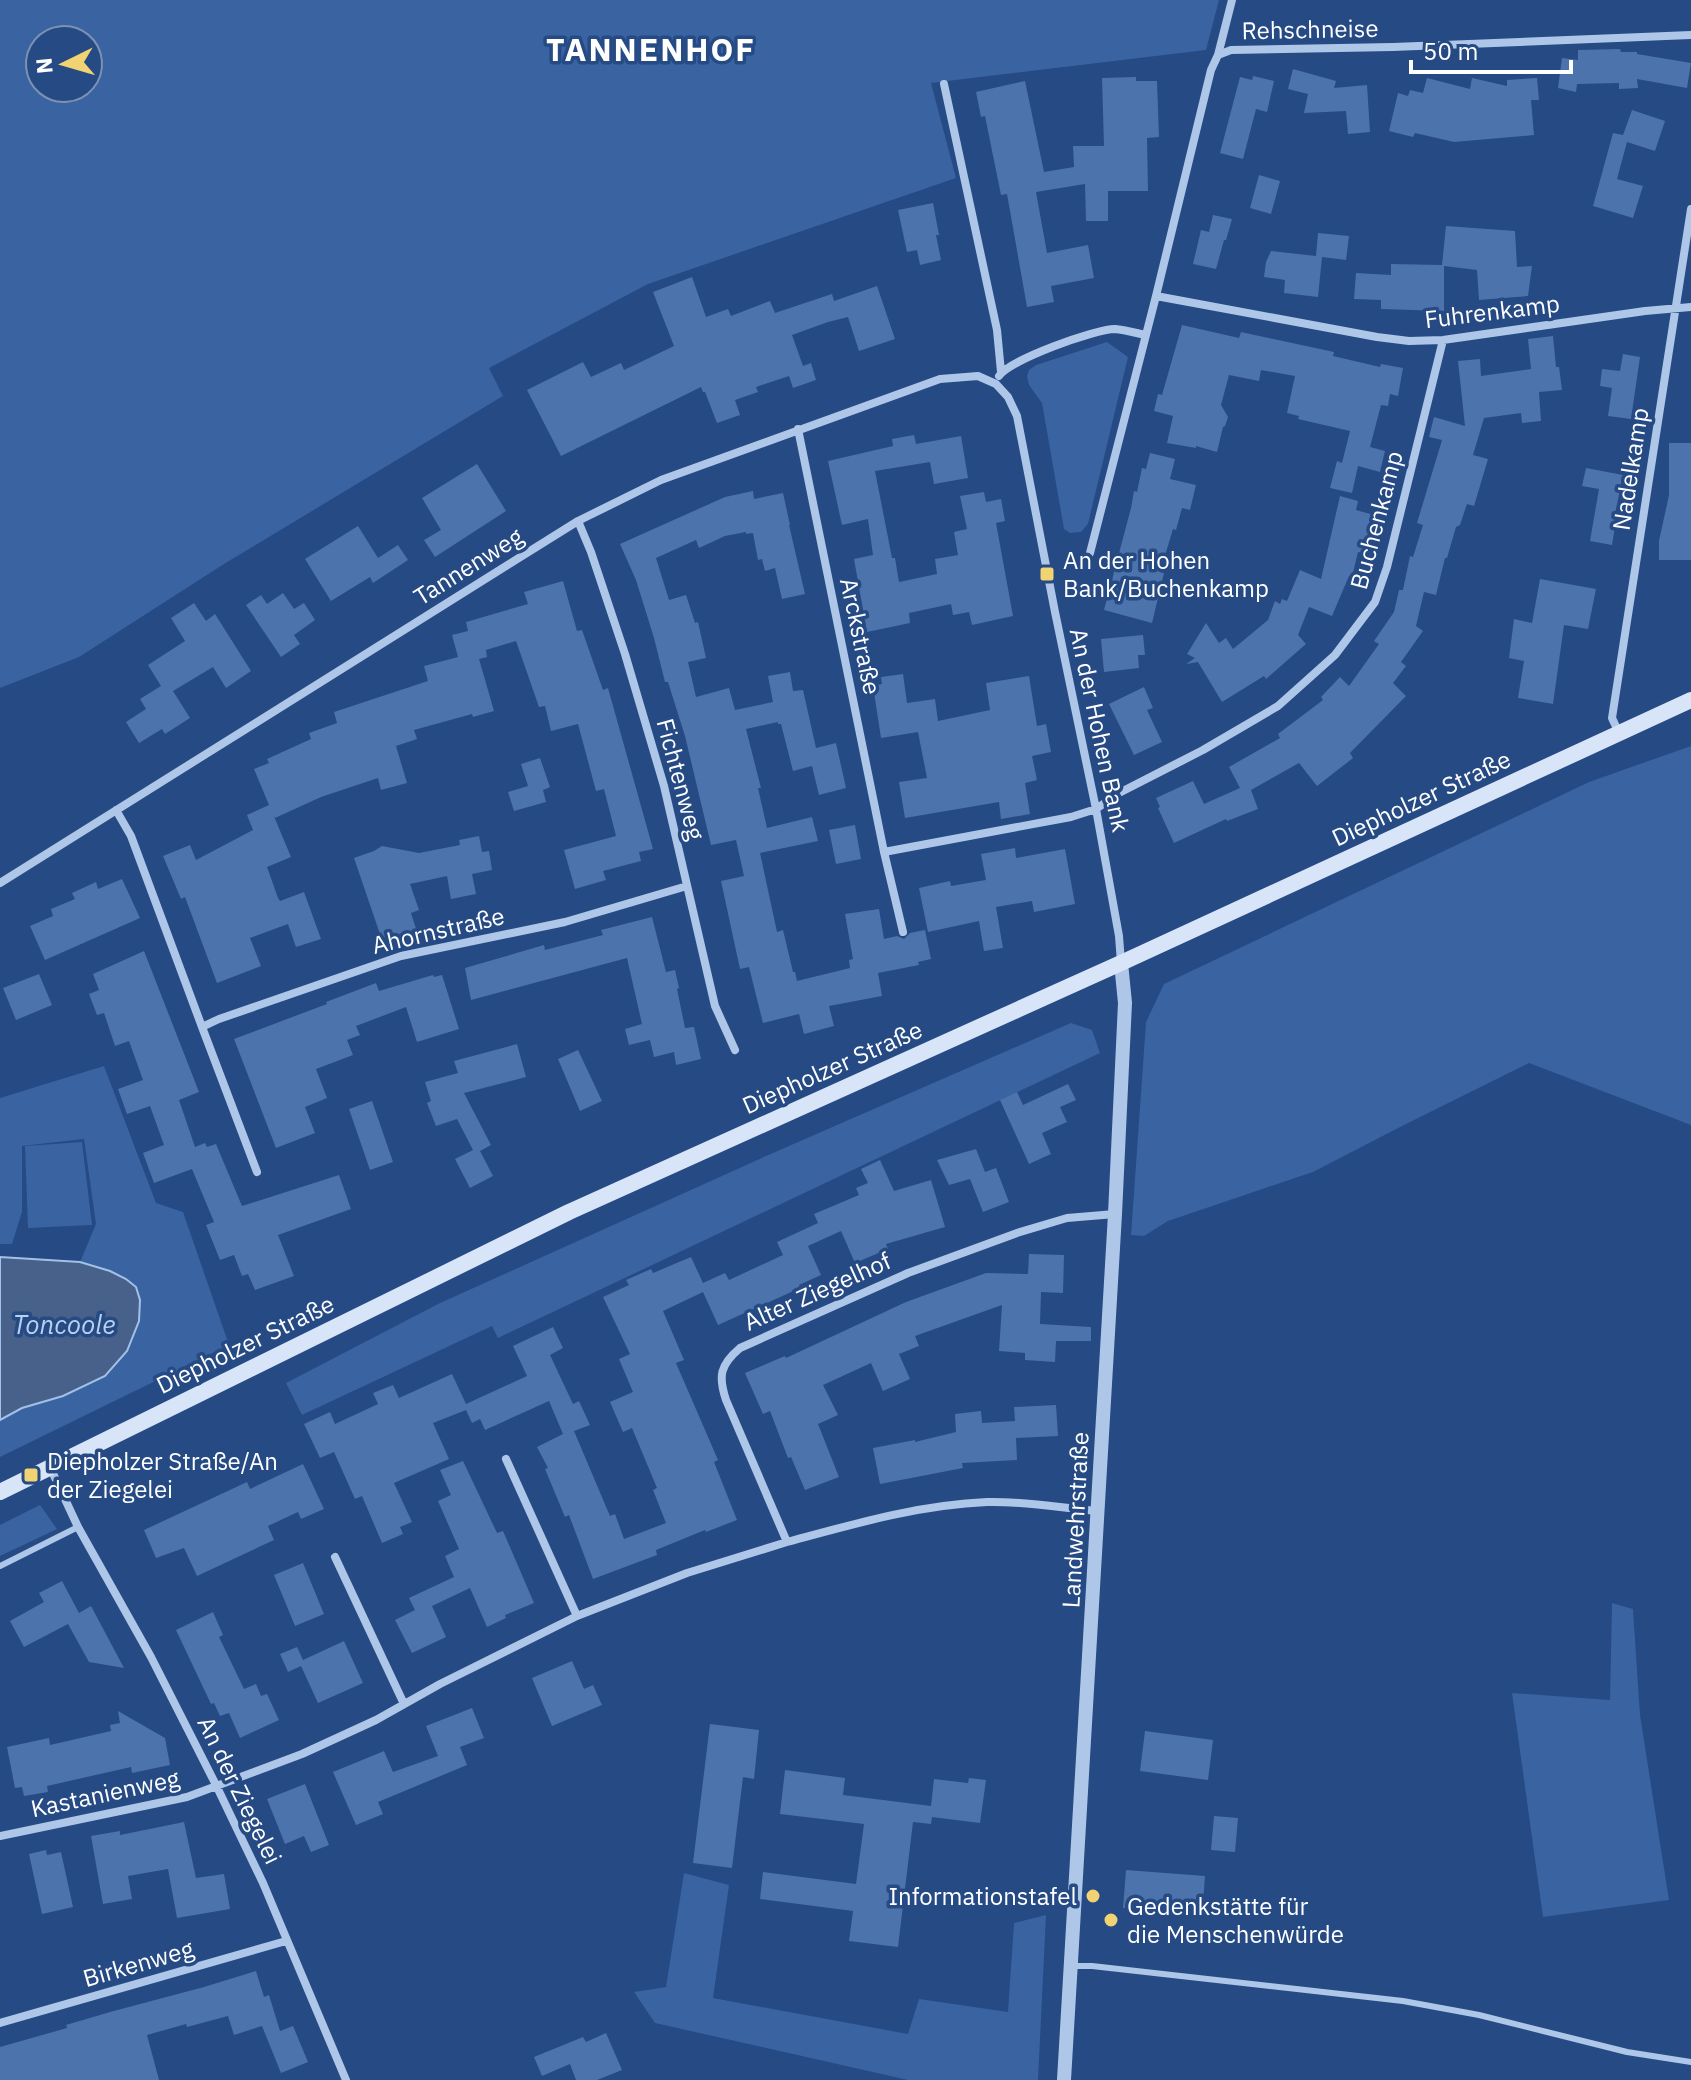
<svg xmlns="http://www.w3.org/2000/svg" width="1691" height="2080" viewBox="0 0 1691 2080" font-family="'IBM Plex Sans',sans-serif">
<rect width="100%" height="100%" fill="#254a84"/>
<path fill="#3963a1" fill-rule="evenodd" d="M0,0H1219L1206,50L931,83L956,178L648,284L489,368L503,396L224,564L79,657L0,688ZM40,40H88V88H40Z
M1107,342L1128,357L1088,524L1081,532L1070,533L1064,529L1042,403L1029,385L1027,376L1029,370L1036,365Z
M1691,746V1125L1529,1063L1406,1124L1313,1172L1168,1221L1144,1236L1131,1235L1146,1022L1164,984L1589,782Z
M1071,1023L1092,1030L1100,1053L498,1338L492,1326L302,1415L286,1383L438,1304L766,1156Z
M104,1066L156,1203L183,1212L229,1345L0,1457V1420L22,1408L63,1396L110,1271L80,1262L96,1224L84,1139L22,1146V1212L12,1244H0V1098Z
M82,1142L92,1225L28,1228L25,1146Z
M40,1505L57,1529L0,1556V1525Z
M1612,1603L1633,1609L1640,1715L1669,1900L1543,1917L1512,1693L1610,1700Z
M684,1873L729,1885L713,1998L908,2034L919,1999L1008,2012L1014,1923L1046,1915L1038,2080H908L655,2023L634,1992L666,1987Z"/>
<path fill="#47618b" stroke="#a3c0e8" stroke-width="2" d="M0,1257L80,1262L110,1271L126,1279L136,1287L140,1300L139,1321L127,1351L105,1376L63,1396L22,1408L0,1420Z"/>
<path fill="#4d73ac" d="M1620,49L1621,52H1637V54L1691,63L1687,88L1637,79L1638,88L1619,89V83L1577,84L1576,92L1558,88L1562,58L1578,60V50Z
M1293,69L1336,81L1334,88L1367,85L1370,132L1348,134L1346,111L1304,113L1308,94L1288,89Z
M1253,76L1274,81L1267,112L1256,109L1243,159L1220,153L1240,77L1252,80Z
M1136,77V81H1157L1159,137L1147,138L1148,191H1108V221H1086L1085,184L1036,192L1047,253L1088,245L1094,278L1051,286L1054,302L1027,307L1007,194L1001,195L985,116L981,117L976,92L1025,81L1044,172L1074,167L1073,146H1104L1102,78Z
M1427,78L1470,89L1472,78L1507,86V80L1537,78L1539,100H1531L1534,135L1454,142L1415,133L1413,137L1389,131L1398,93L1408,96L1410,90L1423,93Z
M1632,110L1665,121L1655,151L1627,142L1617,179L1643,186L1633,218L1593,206L1613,133L1623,135Z
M1259,175L1280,181L1271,214L1250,208Z
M933,203L939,235H936L941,260L920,265L917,250L907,252L898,210Z
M1213,215L1232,219L1226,240H1224L1216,269L1193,264L1201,230L1209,232Z
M1446,226L1515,231L1517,267L1532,266L1528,296L1479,300L1477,270L1444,266V311L1381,309V300L1354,299L1356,273L1391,275V264L1442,265Z
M1318,233L1349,236L1346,260L1322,257L1318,297L1284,293L1285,280L1264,277L1266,262L1271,251L1316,256Z
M692,277L706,317L728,309L731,316L770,301L775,313L832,294L834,301L877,286L895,339L859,351L848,317L828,322L792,335L803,366L811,363L816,380L793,388L789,376L756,387L758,392L735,400L740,415L717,423L705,392H703L701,387L561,456L527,390L583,362L591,377L621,363L624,370L674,346L653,292Z
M1182,325L1239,338L1241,332L1334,352L1333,356L1380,367L1381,364L1403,368L1398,396L1390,394L1388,406L1381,405L1370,447L1385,451L1380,472L1358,466L1352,493L1330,488L1337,461L1342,463L1350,431L1298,419L1299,416L1287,413L1295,376L1261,370L1259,381L1229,375L1221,405L1228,417L1225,426L1223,427L1217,452L1196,446V448L1167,443L1173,416L1154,411L1158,394L1162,395Z
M1553,336L1556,367H1559L1562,390L1539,392L1541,421L1522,423L1521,413L1484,418L1473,455L1488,459L1474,506L1467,504L1460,525L1456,527L1447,558H1445L1436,595L1424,592L1416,626L1423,631L1401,662L1406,666L1393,683L1406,696L1350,753L1353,758L1317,786L1299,763L1251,790L1258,809L1227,821L1226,819L1174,843L1158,808L1160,807L1156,798L1193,781L1204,804L1240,788L1229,767L1280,738L1278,734L1323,700L1321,697L1340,677L1349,686L1379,644L1374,641L1394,612L1399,590H1403L1410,556L1413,557L1423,525L1417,523L1442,440L1429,437L1434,417L1465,426L1458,361L1480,359L1481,376L1531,369L1528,339Z
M1623,354L1640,357L1631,419L1608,416L1612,388L1600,386L1602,369L1620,371Z
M914,435L916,444L961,436L968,478L934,484L930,462L875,471L892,558H895L899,582L937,574L935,559L958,555L954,532L967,529L960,496L984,492L986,502L1001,499L1005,521L996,523L1013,616L972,625L969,612L953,615L951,604L909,613L910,623L867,632L854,559L873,555L868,519L842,525L828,461L893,446L892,439Z
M1669,443H1691V560H1659V541L1669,495Z
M1150,453L1175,459L1170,479L1196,485L1190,510L1182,508L1176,530L1173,529L1160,572L1164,573L1152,623L1104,610L1131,508L1134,491L1137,492L1142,468L1146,469Z
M477,464L506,511L435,557L424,540L441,530L422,498Z
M1586,468L1623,475L1615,514H1617L1612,545L1590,541L1599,489L1582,486Z
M753,491L754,499L783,493L790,525H789L805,594L782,599L775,568L765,571L762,559L758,560L753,533L746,534V532L725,536L699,548L696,540L656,558L669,600L686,595L695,623L698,622L706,658L688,662L696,697L729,688L735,710L773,702L768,676L790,672L793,691L803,690L816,748L836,743L846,788L819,795L812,766L793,771L781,724H778V722L746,729L761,788H758L767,828L812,817L818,841L760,853L777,932L783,930L793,972H795L797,981L850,968L849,960L853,959L845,914L879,909L884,939L897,936L904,939L910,933L925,930L931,959L918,962L919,965L878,973L882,996L829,1006L834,1026L804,1034L799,1014L763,1023L749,967L740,969L721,881L744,876L736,840L711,845L685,736L668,682H665L654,638L636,580L620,544L725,497Z
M1340,496L1358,501L1356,510L1374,515L1363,553L1358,552L1352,577L1349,576L1332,616L1309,607L1298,635L1306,644L1266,679L1264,676L1222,702L1198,662L1186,664L1195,658L1187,654L1206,623L1219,643L1226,638L1233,649L1268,620L1275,601L1280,604L1282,599L1287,601L1300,570L1321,579Z
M358,526L378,558L398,545L408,560L373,583L370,577L331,601L305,559Z
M1540,579L1596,589L1588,629L1564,625L1553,704L1518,698L1524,661L1509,658L1514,619L1532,623Z
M563,581L577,631L582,630L603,690L608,688L653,849L639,852L641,861L603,871L606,880L575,889L564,850L616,836L604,789L596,791L578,724L551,731L545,706L539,707L516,641L486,650L487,657L479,659L494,711L473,717L472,714L414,730L417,739L396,746L407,783L381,790L378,778L321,797L275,818L273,814L291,857L267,867L278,898L280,901L304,892L321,939L296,947L288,924L250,938L261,966L217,983L185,897L181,899L163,856L190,845L196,860L253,830L247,815L269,805L254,769L269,763L267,759L311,739L309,733L337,723L334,712L428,681L424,666L458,657L452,635L468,631L466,622L528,604L524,592Z
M283,593L294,609L304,603L315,620L294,635L300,644L281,657L246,605L261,595L267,604Z
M194,603L206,621L215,614L251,671L226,688L213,667L173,691L190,718L165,734L162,729L139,743L126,722L146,709L140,699L161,686L148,665L185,641L171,618Z
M1143,635L1145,655H1138L1139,668L1104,672L1101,639Z
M903,674L907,703L935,699L938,721L990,710L986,683L1029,676L1037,726L1046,724L1051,752L1032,756L1037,780L1025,783L1030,814L1001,819L999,802L905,818L899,782L927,778L918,732L881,738L873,686L882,684L881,677Z
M1144,687L1153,708L1147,710L1162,742L1134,755L1109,704Z
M540,758L550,787L543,790L546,802L514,811L508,792L528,786L521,764Z
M855,825L861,859L836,864L829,830Z
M479,836L482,852L489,851L492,870L472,874L476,894L451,899L447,876L410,884L419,910L411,913L418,935L403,933L382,940L354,858L374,851L382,846L419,853L460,845L459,840Z
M1015,848L1016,858L1065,849L1075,904L1034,912L1032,901L996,907L1003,948L984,951L979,921L928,932L919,888L950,881L951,886L986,880L981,854Z
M122,879L140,918L45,960L30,926L53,916L51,909L75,899L72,893L96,882L98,889Z
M652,917L666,972L675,970L679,988L677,989L685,1028L694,1027L701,1059L676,1065L674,1052L654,1057L650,1040L629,1045L625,1029L642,1024L627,958L471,1000L465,968L544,945L545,950L603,935L601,930Z
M144,951L199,1092L179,1100L195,1147L205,1143L207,1147L216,1144L242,1206L339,1175L351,1209L278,1235L294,1276L255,1290L248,1274L242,1276L234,1255L220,1260L206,1225L214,1222L192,1169L154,1183L143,1153L164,1145L150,1106L127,1114L118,1089L143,1080L129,1041L115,1046L104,1013L97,1015L89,994L99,990L93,974Z
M39,974L52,1005L16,1020L3,988Z
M433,975L434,977L442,975L459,1029L417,1042L406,1007L356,1026L360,1035L347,1040L353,1055L316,1069L327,1098L305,1107L315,1133L276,1148L234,1039L327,1004L326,1002L376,983L379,991Z
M517,1044L526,1077L464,1093L491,1145L480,1151L493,1176L470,1188L455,1159L473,1150L457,1119L436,1126L427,1103L431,1101L425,1082L458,1073L454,1061Z
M578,1050L602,1101L580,1111L558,1059Z
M1068,1084L1076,1100L1060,1107L1067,1122L1042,1133L1051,1154L1029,1164L1000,1100L1017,1092L1023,1105Z
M372,1101L393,1162L370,1170L349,1109Z
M976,1149L985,1172L996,1168L1009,1202L983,1212L970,1179L949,1185L937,1160Z
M880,1160L894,1191L931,1180L945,1227L886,1244L888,1249L855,1263L841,1231L808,1246L821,1275L799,1285L800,1288L718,1325L703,1292L663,1311L684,1360L676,1363L718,1460L714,1462L737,1520L706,1532L705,1530L656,1550L657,1555L593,1579L569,1515L565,1517L545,1469L548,1468L537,1447L563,1434L549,1401L485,1430L480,1419L472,1423L466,1410L433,1423L449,1459L394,1483L412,1522L400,1527L403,1534L382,1543L362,1496L355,1499L334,1452L320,1458L304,1424L330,1412L335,1424L378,1404L373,1393L393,1385L399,1398L452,1374L466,1404L527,1376L513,1346L553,1327L563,1348L550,1355L573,1404L579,1401L590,1425L574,1431L610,1516L615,1514L624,1539L666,1523L653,1490L657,1488L632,1428L623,1432L610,1402L633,1392L619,1359L630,1354L603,1297L629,1285L626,1280L651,1269L653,1273L691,1257L703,1283L725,1273L729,1280L783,1255L777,1242L818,1223L814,1214L859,1195L856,1188L868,1183L861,1169Z
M1029,1254L1064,1255L1063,1293L1041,1292L1040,1324L1091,1327V1341H1056L1055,1362L1025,1360V1353L999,1351L1002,1305L915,1336L919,1346L899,1354L910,1379L883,1391L871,1363L823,1385L838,1415L818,1424L839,1477L805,1490L791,1457L788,1458L770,1411L763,1414L745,1373L785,1356L786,1358L906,1302L986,1273L1028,1274Z
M1056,1405L1058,1436L1016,1438L1017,1460L962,1463L963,1468L880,1484L873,1448L915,1440V1442L956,1432L955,1414L981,1411L982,1423L1015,1421L1014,1407Z
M463,1461L497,1533L503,1531L534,1603L505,1615L506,1618L487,1627L470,1588L432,1606L446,1637L412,1653L395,1620L415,1610L409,1598L454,1577L445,1556L459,1549L438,1501L451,1495L440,1470Z
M303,1464L324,1509L301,1519L298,1512L268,1526L274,1540L197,1576L184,1548L156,1558L144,1530L247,1482L250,1489Z
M303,1563L324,1614L295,1626L274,1575Z
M62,1581L79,1613L91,1606L124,1668L89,1662L68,1624L24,1647L10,1621L44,1602L39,1593Z
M213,1612L223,1635L219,1637L244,1689L256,1684L261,1696L267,1694L279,1720L240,1738L229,1713L220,1716L214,1703L211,1704L176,1630Z
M344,1641L363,1683L318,1703L301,1666L288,1672L280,1654L297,1647L303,1660Z
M572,1661L584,1689L593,1685L602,1705L552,1726L532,1678Z
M472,1708L484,1738L460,1747L467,1765L378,1802L383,1814L356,1825L333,1772L384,1751L393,1772L438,1756L426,1726Z
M118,1711L165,1738L170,1765L132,1773L131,1767L47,1786L48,1792L24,1796L22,1787L15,1788L7,1747L49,1738L50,1745L111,1731L110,1725L120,1723Z
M710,1724L759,1730L754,1779L743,1777L732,1868L693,1863Z
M1145,1731L1213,1740L1208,1780L1140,1771Z
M785,1770L845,1778L843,1795L931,1806L934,1779L968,1783L969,1778L986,1780L980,1823L932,1817L931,1824L913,1822L898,1947L849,1941L853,1911L760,1899L763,1872L856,1884L864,1824L780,1814Z
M305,1784L329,1845L311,1852L304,1836L285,1844L267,1799Z
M1214,1816L1238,1818L1235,1852L1211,1850Z
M184,1822L196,1878L224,1874L230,1909L177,1918L168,1869L128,1876L132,1899L103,1904L91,1836L120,1831V1835Z
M46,1850L47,1855L61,1852L73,1907L42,1914L29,1854Z
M1126,1870L1205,1876L1202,1915L1123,1908Z
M256,1971L264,1997L269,1995L280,2031L293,2026L308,2062L281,2073L262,2026L234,2035L228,2016L187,2027L186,2024L147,2035L159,2080H0V2047L67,2028L66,2025L110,2012L204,1987Z
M606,2033L622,2070L597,2080H576L570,2064L542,2076L534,2057L583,2037L586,2042Z"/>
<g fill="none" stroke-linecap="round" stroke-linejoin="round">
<path stroke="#aec6e8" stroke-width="6" d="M0,1566L78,1527
M1071,1966H1092L1403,2001L1479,2015L1627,2052L1691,2062"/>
<path stroke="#aec6e8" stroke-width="8" d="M1218,55L1231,50L1393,47L1691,35
M944,84L997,330L1001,372
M1156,296L1377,337L1409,341L1443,340L1645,311L1691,307
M999,376C1009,360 1095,329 1115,329C1125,330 1136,333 1146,335
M798,429L884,852L1071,817L1096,809L1119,793L1203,750L1278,706L1335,655L1375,602L1387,567L1443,340
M578,521L591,552L625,654L664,786L715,1006L735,1050
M1090,553L1156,296L1211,70L1218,55L1232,0
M1619,733L1612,718L1691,209
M116,810L131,836L202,1027L219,1019L401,956L565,922L687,886
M884,852L903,932
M0,883L578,521L661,480L940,379L978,376L996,384L1008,397L1017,416L1055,612L1096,809L1119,936L1121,963
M202,1027L257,1172
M50,1467L78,1527L151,1657L216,1785L263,1883L346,2080
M787,1542C854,1524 918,1505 987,1502C1022,1501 1062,1508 1098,1511
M335,1557L404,1704
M577,1616L687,1573L787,1542L726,1400C718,1376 720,1365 740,1348L908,1273L1017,1233L1067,1218L1115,1214
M0,1836L187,1797L302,1754L376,1720L440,1684L577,1616L506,1459
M0,2023L286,1941"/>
<path stroke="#aec6e8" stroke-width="14" d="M1064,2080L1115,1214L1125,1003L1121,963"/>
<path stroke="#d8e4f7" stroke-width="16" d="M0,1492L569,1212L1121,963L1691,700"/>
</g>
<g fill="#f2d373" stroke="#254a84" stroke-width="3">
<rect x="1039" y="566" width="16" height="16" rx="4"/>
<rect x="23" y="1467" width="16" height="16" rx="4"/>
<circle cx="1093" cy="1896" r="8"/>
<circle cx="1111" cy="1920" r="8"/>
</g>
<g text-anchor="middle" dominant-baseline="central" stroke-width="7" stroke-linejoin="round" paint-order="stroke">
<g font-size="24" fill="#fff" stroke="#254a84">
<text transform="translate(1310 29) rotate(-1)">Rehschneise</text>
<text transform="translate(1492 311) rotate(-7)">Fuhrenkamp</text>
<text transform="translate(1630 469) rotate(-81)">Nadelkamp</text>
<text transform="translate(1376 520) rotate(-75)">Buchenkamp</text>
<text transform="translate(468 566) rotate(-32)">Tannenweg</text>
<text transform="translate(861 636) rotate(78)">Arckstraße</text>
<text transform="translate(1100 730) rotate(78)">An der Hohen Bank</text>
<text transform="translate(681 779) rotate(75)">Fichtenweg</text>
<text transform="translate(1421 798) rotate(-25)">Diepholzer Straße</text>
<text transform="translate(438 930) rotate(-13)">Ahornstraße</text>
<text transform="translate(832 1067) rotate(-24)">Diepholzer Straße</text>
<text transform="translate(817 1291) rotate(-24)">Alter Ziegelhof</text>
<text transform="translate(245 1344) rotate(-26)">Diepholzer Straße</text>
<text transform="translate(1075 1520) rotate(-87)">Landwehrstraße</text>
<text transform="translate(240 1790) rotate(64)">An der Ziegelei</text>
<text transform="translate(105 1793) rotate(-12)">Kastanienweg</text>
<text transform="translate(138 1963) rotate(-16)">Birkenweg</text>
</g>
<g font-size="24" fill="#fff" stroke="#254a84" text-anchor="start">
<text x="1063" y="560">An der Hohen<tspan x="1063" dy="28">Bank/Buchenkamp</tspan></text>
<text x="47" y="1461">Diepholzer Straße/An<tspan x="47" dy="28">der Ziegelei</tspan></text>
<text x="1077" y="1896" text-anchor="end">Informationstafel</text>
<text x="1127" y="1906">Gedenkstätte für<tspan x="1127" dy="28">die Menschenwürde</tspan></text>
</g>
<g font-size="26" font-style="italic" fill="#bad0ef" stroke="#254a84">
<text x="64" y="1324">Toncoole</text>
</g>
<g font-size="32" font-weight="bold" letter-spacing="2" fill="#fff" stroke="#254a84">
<text x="651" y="49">TANNENHOF</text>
</g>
</g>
<g transform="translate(64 64) rotate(265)"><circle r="38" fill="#254a84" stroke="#7c92b5" stroke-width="2"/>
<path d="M0-6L14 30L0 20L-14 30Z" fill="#f2d373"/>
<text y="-12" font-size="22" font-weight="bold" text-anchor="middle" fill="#ffffff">N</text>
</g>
<path d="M1411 60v12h160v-12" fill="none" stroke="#ffffff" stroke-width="4"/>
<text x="1423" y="60" font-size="24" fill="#ffffff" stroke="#254a84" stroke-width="6" paint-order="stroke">50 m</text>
</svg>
